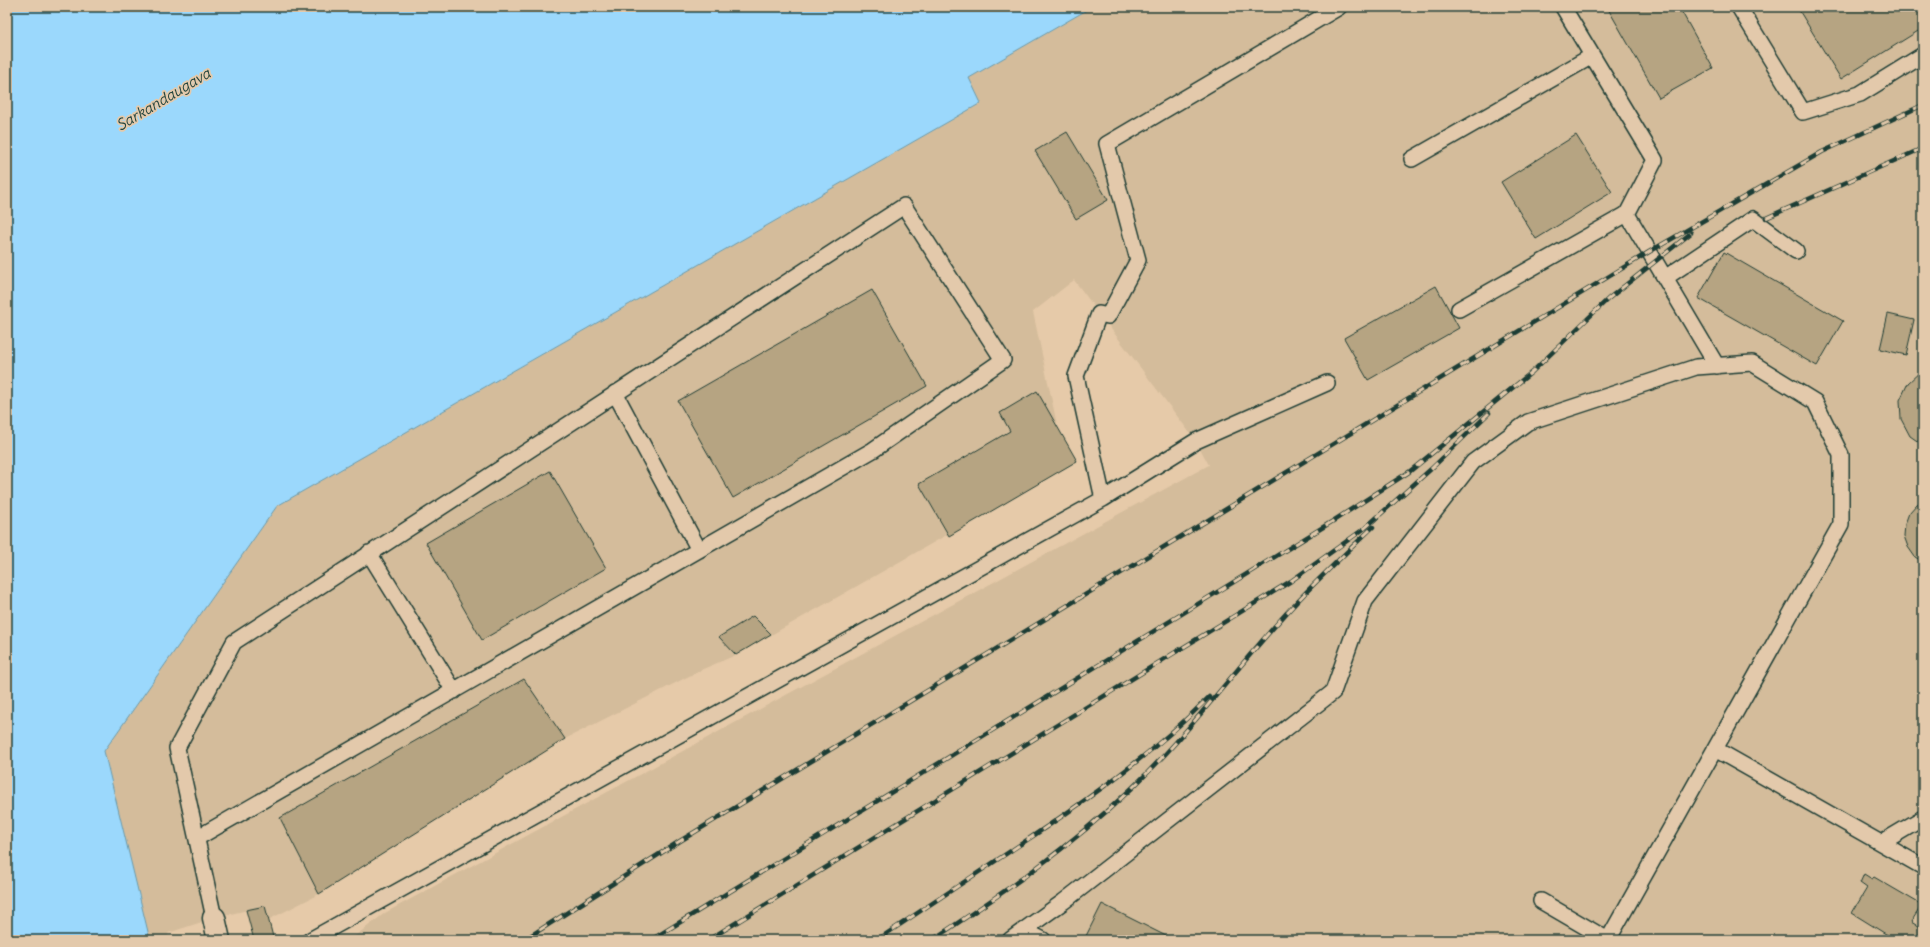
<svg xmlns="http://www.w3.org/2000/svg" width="1930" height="947" viewBox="0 0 1930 947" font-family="Delius,sans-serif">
<rect width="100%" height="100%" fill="#e6caa9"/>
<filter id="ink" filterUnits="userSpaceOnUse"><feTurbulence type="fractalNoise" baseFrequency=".025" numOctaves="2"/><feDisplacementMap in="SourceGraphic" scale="8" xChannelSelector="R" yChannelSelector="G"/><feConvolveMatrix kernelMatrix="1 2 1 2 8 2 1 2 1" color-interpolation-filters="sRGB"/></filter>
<g filter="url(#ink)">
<path fill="#d4bc9b" d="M1092,7H1923V940H350L385,913L1209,465L1196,441L1074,280L1033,312L1066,467L736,655L703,669L565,739L319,894L268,920L264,906L214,918L168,933L169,940H150L104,751L277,506L981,103L968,78Z"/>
<path fill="#9bd8fc" stroke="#699aac" d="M7,7H1092L969,78L981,103L277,506L104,751L150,940H7Z"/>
<path fill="#b6a482" stroke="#1f3d34" d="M1607,7H1679L1713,68L1659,98Z
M1797,7H1923V28L1841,79Z
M1067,132L1108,200L1076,219L1035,151Z
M1576,135L1612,192L1536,239L1501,182Z
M1724,252L1843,321L1817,366L1698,298Z
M1436,286L1459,328L1368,380L1344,338Z
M872,290L927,386L733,498L678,401Z
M1888,314L1914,320L1906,355L1880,349Z
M1922,370H1923V445L1910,436L1901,419L1900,400L1908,383Z
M1037,391L1077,461L949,536L919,484L1010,431L1000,413Z
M550,471L606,568L482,640L426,543Z
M1923,501V562L1915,557L1908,547L1904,536L1905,524L1909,513L1917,504Z
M753,616L771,634L736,655L719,637Z
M524,679L565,739L319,894L280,818Z
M1864,874L1872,879L1874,877L1922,905L1911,922L1923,929V940H1887L1889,936L1852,913L1867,888L1860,883Z
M1102,904L1172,939L1084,940Z
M265,906L273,937L254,940L246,910Z"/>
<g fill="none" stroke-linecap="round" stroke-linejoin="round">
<defs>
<path id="lane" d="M1563,7L1655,160L1627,214
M1739,7L1803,112L1860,94L1923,55
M1412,159L1592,56
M1665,278L1753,219L1796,251
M1459,309L1627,214L1717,366
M615,393L699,550
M1103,499L1076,376L1099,314L1108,316L1138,260L1107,144L1339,7
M369,553L454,691
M1715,749L1923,867
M197,838L873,450L1003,360L904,206L234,642L177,748L214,918
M1881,843L1923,818
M1541,901L1608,940
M1024,930L1043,940
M310,940L1103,499L1196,441L1327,383
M1010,940L1063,902L1333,692L1365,601L1473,462L1528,422L1696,367L1752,363L1815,402L1841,455V524L1608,940"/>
<path id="street" d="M214,918L219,940"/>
</defs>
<use href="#lane" stroke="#1f3d34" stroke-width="18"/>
<use href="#street" stroke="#1f3d34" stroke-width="25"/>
<use href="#lane" stroke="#e3c9ab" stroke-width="15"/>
<use href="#street" stroke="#e3c9ab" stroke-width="22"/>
<defs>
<path id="rail" d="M1766,218L1923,148
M524,940L680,841L1649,252L1822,152L1923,105
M651,940L1333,521L1409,472L1532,372L1608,299L1691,233
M708,940L1291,581L1365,528L1431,469L1489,413
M877,940C925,908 973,876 1021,844C1087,800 1153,754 1209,697
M932,940C1002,894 1070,847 1131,789C1190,733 1237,666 1293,606C1318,579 1346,553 1373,527"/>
</defs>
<use href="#rail" stroke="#1f3d34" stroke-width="4.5"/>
<use href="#rail" stroke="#e3c9ab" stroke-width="3" stroke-dasharray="9" stroke-linecap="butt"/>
</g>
</g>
<g text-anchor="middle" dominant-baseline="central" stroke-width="3.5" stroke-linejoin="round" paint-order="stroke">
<g font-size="15" font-style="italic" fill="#25453e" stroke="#e3c9ab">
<text transform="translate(163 99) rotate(-31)">Sarkandaugava</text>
</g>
</g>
<rect width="1930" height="947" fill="none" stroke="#e3c9ab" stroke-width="24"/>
<rect x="12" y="12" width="1906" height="923" fill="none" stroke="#1f3d34" stroke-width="1.5" filter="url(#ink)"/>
</svg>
